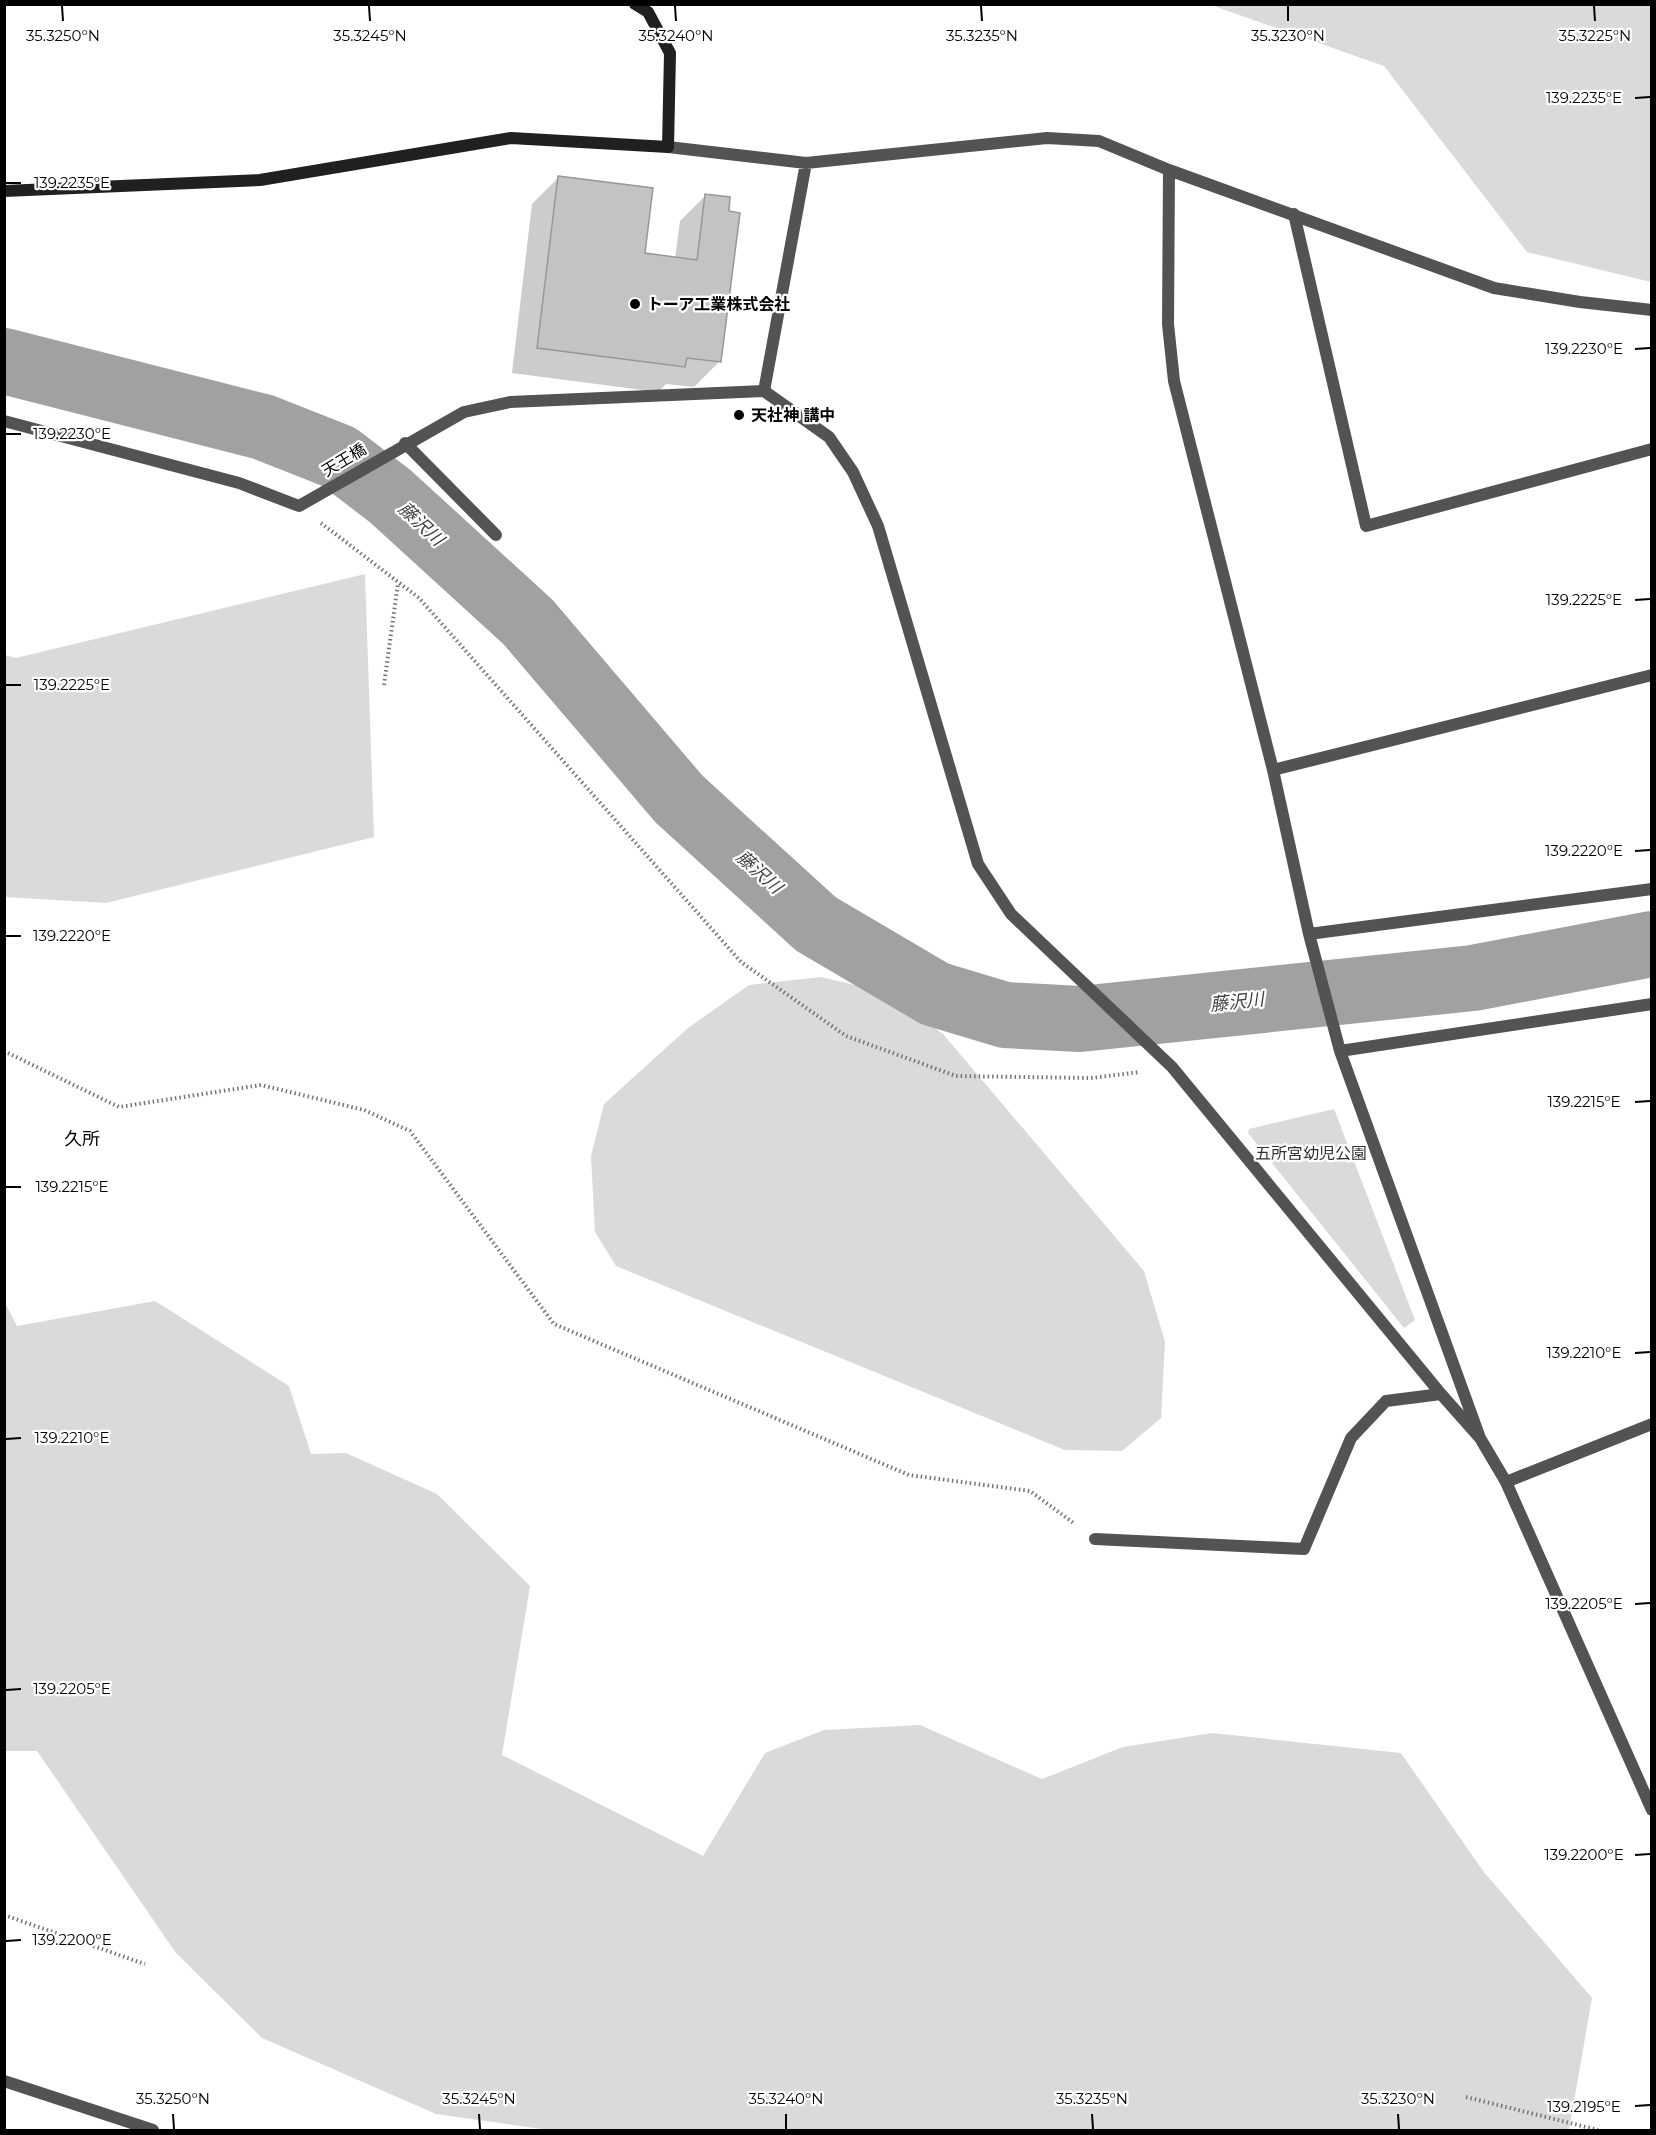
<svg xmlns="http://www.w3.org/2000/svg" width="1656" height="2135" viewBox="0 0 1656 2135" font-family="Montserrat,'Noto Sans JP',sans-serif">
<rect width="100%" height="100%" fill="#fff"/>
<path fill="#dadada" d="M1211,5H1651V282L1527,252L1384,66Z
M365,574L374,837L106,903L5,897V655L16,658Z
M821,977L889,993L943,1034L1144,1271L1165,1342L1161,1418L1122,1451L1065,1450L616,1266L595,1232L591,1156L604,1104L688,1028L749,985Z
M1334,1109L1415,1320L1404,1328L1248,1133L1249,1129Z
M155,1301L289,1386L311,1454L346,1453L437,1494L530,1586L502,1755L703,1856L765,1753L824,1730L920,1725L1042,1779L1123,1747L1212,1733L1401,1753L1483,1871L1592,1998L1569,2130H549L436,2114L262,2038L176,1953L37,1751H5V1303L17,1326Z"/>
<path fill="#0003" d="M558,178L643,255L675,258L680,221L706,195L720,361L694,387L666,384L658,392L512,373L532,204Z"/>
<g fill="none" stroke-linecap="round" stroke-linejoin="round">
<path stroke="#a1a1a1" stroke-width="66" d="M4,361L263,427L339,457L390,496L528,622L679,799L816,924L935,994L1005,1015L1080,1019L1473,978L1652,944"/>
</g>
<path fill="#c3c3c3" stroke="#979797" stroke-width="1.5" d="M558,176L653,188L645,253L697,260L705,194L730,197L729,211L740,213L721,362L687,358L685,367L537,348Z"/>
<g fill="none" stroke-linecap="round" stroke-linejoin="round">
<path stroke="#757575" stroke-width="4" stroke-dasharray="1.5 3" stroke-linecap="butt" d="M321,523L419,598L741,962L846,1036L956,1076L1091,1078L1140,1072
M384,685L398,583
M4,1051L119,1107L261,1085L364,1110L410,1131L554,1324L909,1475L1030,1491L1075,1524
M4,1915L145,1964
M1466,2097L1598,2130"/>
<path stroke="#535353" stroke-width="12" d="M405,443L496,535"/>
<path stroke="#535353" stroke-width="12" d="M668,147L806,163L1047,138L1099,141L1169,170L1494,288L1580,302L1652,310
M1169,170L1168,324L1174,381L1273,770L1309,934L1340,1051L1480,1438L1506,1482L1652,1810
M1294,214L1366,526L1652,449
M764,391L806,163
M4,421L239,483L299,506L464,412L510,402L764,391L829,437L853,472L878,526L978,864L1011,914L1172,1067L1441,1394L1480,1438
M1273,770L1652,675
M1309,934L1652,889
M1340,1051L1652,1004
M1506,1482L1652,1424
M1095,1539L1304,1549L1351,1438L1386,1401L1441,1394
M4,2081L153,2130"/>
<path stroke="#202020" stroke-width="12" d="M4,191L260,180L511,138L668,147L670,53L648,12L635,4"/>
</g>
<path fill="none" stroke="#000" stroke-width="2" d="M62,6L63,21M369,6L370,21M675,6L676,21M981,6L982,21M1288,6V21M1594,6L1595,21M1635,98L1650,97M6,183H21M1635,349L1650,348M6,434H21M1635,600L1650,599M6,685H21M1635,851L1650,850M6,936H21M1635,1102L1650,1101M6,1187H21M1635,1353L1650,1352M6,1439L21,1438M1635,1604L1650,1603M6,1690L21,1689M1635,1855L1650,1854M6,1941L21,1940M1635,2106L1650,2105M173,2114L174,2129M479,2114L480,2129M786,2114V2129M1092,2114L1093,2129M1398,2114L1399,2129"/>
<g fill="#000" stroke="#fff" stroke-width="2">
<circle cx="635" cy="304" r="6"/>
<circle cx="739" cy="415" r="6"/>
</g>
<g text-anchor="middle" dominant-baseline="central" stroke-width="4.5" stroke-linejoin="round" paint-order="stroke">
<g font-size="16" font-weight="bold" fill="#000" stroke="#fff" text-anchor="start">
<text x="647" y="304">トーア工業株式会社</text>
<text x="751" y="415">天社神 講中</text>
</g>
<g font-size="16" fill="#000" stroke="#fff">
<text transform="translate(344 460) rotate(-31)">天王橋</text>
</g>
<g font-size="16" fill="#313131" stroke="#fff">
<text x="1311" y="1153">五所宮幼児公園</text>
</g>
<g font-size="18" font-style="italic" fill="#424242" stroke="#fff">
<text transform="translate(421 524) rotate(43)">藤沢川</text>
<text transform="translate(759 872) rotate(42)">藤沢川</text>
<text transform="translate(1237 1002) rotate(-6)">藤沢川</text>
</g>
<g font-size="18" fill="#000" stroke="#fff">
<text x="82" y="1139">久所</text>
</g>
</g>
<g font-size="15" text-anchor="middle" fill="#000" stroke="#fff" stroke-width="4.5" stroke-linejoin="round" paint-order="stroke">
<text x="63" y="41">35.3250°N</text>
<text x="370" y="41">35.3245°N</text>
<text x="676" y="41">35.3240°N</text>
<text x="982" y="41">35.3235°N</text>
<text x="1288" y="41">35.3230°N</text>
<text x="1595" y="41">35.3225°N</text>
<text x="1584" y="103">139.2235°E</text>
<text x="72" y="188">139.2235°E</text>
<text x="1584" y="354">139.2230°E</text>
<text x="72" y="439">139.2230°E</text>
<text x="1584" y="605">139.2225°E</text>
<text x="72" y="690">139.2225°E</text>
<text x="1584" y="856">139.2220°E</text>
<text x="72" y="941">139.2220°E</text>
<text x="1584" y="1107">139.2215°E</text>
<text x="72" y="1192">139.2215°E</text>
<text x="1584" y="1358">139.2210°E</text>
<text x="72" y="1443">139.2210°E</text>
<text x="1584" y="1609">139.2205°E</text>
<text x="72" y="1694">139.2205°E</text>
<text x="1584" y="1860">139.2200°E</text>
<text x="72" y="1945">139.2200°E</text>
<text x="173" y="2104">35.3250°N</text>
<text x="479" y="2104">35.3245°N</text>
<text x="786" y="2104">35.3240°N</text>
<text x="1092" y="2104">35.3235°N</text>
<text x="1398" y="2104">35.3230°N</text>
<text x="1584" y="2112">139.2195°E</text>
</g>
<rect width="1656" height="2135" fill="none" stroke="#000000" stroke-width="12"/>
</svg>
